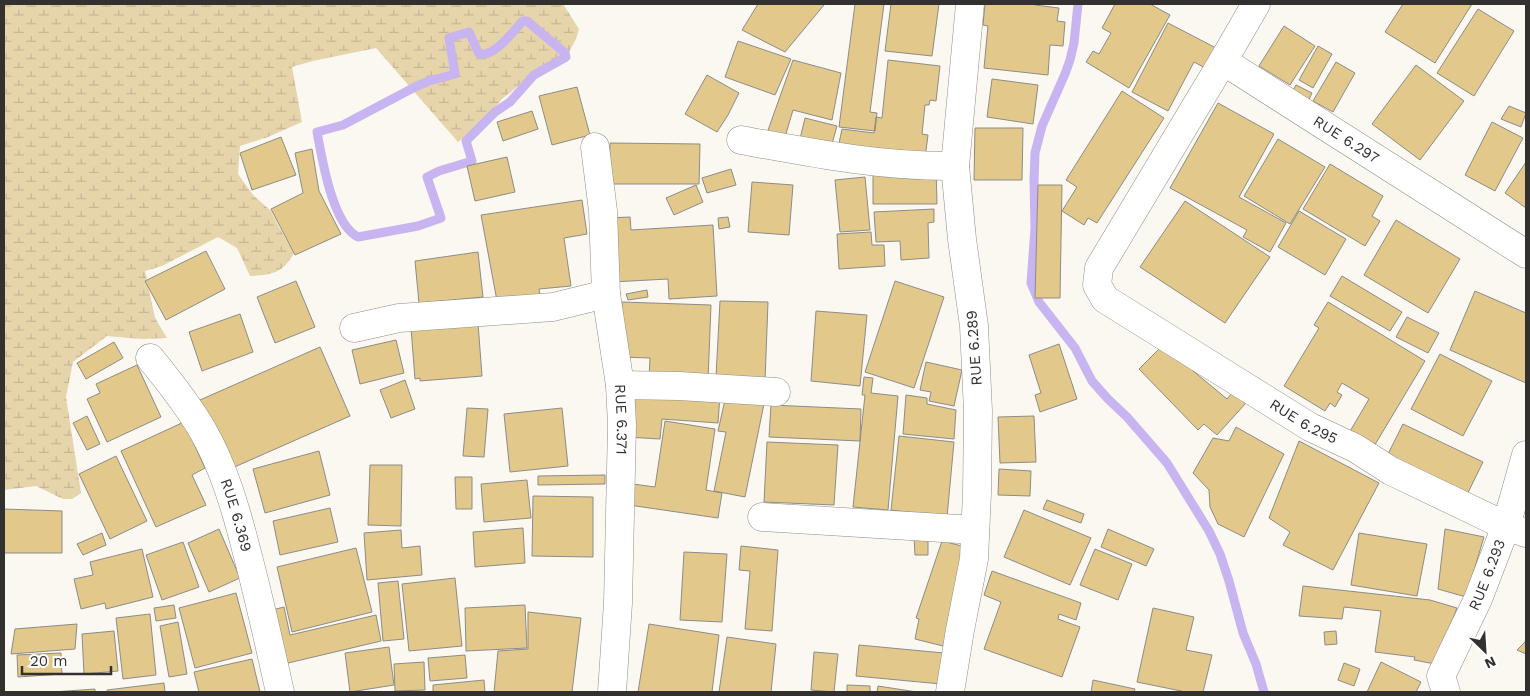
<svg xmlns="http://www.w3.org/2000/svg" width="1530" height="696" viewBox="0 0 1530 696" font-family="'Work Sans',sans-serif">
<defs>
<pattern id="wetland-marsh" width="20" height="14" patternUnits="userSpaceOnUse" patternTransform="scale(1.25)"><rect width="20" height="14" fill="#e6d4ab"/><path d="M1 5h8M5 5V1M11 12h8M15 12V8" fill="none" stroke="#c6b693"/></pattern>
</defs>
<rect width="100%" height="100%" fill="#fbf8f2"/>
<path fill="url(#wetland-marsh)" d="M4,4H563L579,29L576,39L567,56L548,66L534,76L523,82L502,99L484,121L458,142L376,48L313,61L292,67L302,122L268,137L240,146L238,174L253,195L271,211L280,229L294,253C283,273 272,275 250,276L237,248L218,237L162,266L145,271L155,318L167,338L141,339L107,336L73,362L66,397L81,493L72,499H63L36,486L4,490Z"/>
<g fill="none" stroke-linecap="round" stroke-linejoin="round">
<path stroke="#c7b4f0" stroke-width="9" d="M1078,4L1074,43L1070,60L1065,74L1042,126L1035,153L1034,181L1035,228L1031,283L1039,302L1075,348L1092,381L1108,399L1127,417L1167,463L1209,531L1220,554L1229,581L1243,633L1256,664L1264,692
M523,21H527L565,53L566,57L534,75L510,102L495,112L466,141L472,161L439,171L427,177L441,218L418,226L358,237C332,224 322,158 317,132L343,125L415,87L429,81L455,74L449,38L469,32L479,54C495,57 513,31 523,21Z"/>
</g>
<path fill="#e2c88a" stroke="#8e8c87" d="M758,4H822L824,5L785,52L742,30Z
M855,4H884L870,112L877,113L875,131L839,127Z
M891,4H939L932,56L885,51Z
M985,4H1035V5L1059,8L1057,21L1065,22L1063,46L1050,45L1048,75L984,68L988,26L983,25Z
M1115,4H1150L1170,15L1129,88L1086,62L1093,51L1099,54L1111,33L1102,28Z
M1403,4H1472L1435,63L1385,32Z
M1478,9L1514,31L1474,96L1437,73Z
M1168,23L1218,49L1207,69L1194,62L1168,111L1132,92Z
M1284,26L1315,46L1290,85L1259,66Z
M738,41L791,59L775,95L725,77Z
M1318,46L1332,54L1313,88L1299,80Z
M793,60L841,73L832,120L793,110L785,137L767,133Z
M888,60L940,66L936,101L930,100L929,105H925L922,134L928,135L925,158L838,148L842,129L874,133L876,117L882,118Z
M1336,62L1355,73L1333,112L1313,101Z
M1416,65L1464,101L1420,160L1372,124Z
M707,75L739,93L728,115L717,132L685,114Z
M992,79L1038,85L1033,124L987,117Z
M1296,85L1312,93L1305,108L1288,100Z
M577,87L590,135L552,145L539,96Z
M1122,91L1164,118L1097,223L1088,218L1084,225L1062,211L1077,187L1066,180Z
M1218,103L1274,134L1239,197L1286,223L1270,252L1243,237L1247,230L1170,188Z
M1509,106L1526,113L1521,127L1501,119Z
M532,111L538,129L503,141L497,122Z
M805,118L837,126L830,151L799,143Z
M1492,122L1523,138L1495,191L1465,175Z
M975,128H1023L1022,180H974Z
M281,137L296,175L252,190L240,153Z
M1278,139L1325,167L1290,224L1244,196Z
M610,143L700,144L699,184H609Z
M312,149L319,191L341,234L295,255L271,209L303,193L295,153Z
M507,157L515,192L475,201L467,166Z
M1526,162V208L1505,193Z
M1330,164L1383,196L1372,216L1380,221L1365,246L1303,209Z
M936,168L937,204H873V169Z
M731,169L736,185L707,193L702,178Z
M865,177L870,230L840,232L835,180Z
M752,182L793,185L789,235L748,232Z
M696,185L703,202L674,215L666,198Z
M1038,185H1062L1060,298H1035Z
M582,200L587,234L564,238L571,286L539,289L540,295L497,301L481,215Z
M1185,201L1270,257L1225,323L1140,267Z
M934,209V222L928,223L929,258L901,260L900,241L876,242L874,212Z
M1299,211L1346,239L1325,275L1278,247Z
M630,217L631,230L713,225L717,296L669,299L668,279L612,282L608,218Z
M728,217L730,227L719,229L718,218Z
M1396,220L1460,259L1428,313L1364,275Z
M871,232L872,245H884L885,266L839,269L837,234Z
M206,251L225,289L166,320L145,281Z
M478,252L483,297L419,303L415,261Z
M1342,276L1402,312L1390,331L1330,296Z
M296,281L315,327L275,343L257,297Z
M895,281L944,297L914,388L865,372Z
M647,290L648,297L628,300L626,294Z
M1475,291L1526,313V383L1450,350Z
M720,301L768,302L765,381L716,377Z
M622,302L711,305L708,380L649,378L650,358L620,357Z
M1328,302L1425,361L1373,448L1349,433L1369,399L1342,383L1337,392L1342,395L1335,407L1330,403L1325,411L1284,386L1319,328L1314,325Z
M816,311L867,315L860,386L811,381Z
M240,314L253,352L202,371L189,332Z
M1407,317L1439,333L1428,353L1396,337Z
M478,323L482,376L420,381V378L415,379L411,328Z
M396,340L404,373L360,384L352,350Z
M114,342L123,358L86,379L77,363Z
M1059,344L1077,399L1040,412L1035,395L1041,393L1029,355Z
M320,347L350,416L230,469L200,400Z
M1161,347L1194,369L1192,370L1227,399L1233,392L1246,403L1217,435L1204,424L1198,430L1139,369Z
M1440,354L1492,381L1463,436L1411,409Z
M926,362L962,370L954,406L929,401L931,392L920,390Z
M137,365L161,417L107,442L87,399L100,393L96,384Z
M864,377L873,378L871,393L898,396L888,510L853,507L865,395H862Z
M405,380L415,409L391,418L380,390Z
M630,389L720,395L718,423L662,419L660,439L626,437Z
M727,391L765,399L745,497L714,491L726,432L718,431Z
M906,395L927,398V404L956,410L954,439L903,434Z
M771,405L861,409L860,441L769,437Z
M467,408L488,409L484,457L463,456Z
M562,408L568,466L510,472L504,414Z
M87,416L100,444L87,450L73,423Z
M1034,416L1036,462L1000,463L998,417Z
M665,421L715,429L706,490L722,493L718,518L629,505L633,484L655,487Z
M184,422L205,468L192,475L206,505L156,527L121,451Z
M1403,424L1483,462L1458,513L1378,474Z
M1236,427L1284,454L1244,537L1218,524L1210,507L1209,490L1193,473L1213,438L1229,441Z
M899,436L954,442L947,517L891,510Z
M1299,441L1379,483L1333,570L1283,545L1290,532L1269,518Z
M767,442L838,445L834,505L764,502Z
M319,451L330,495L265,513L253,469Z
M116,456L147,521L110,539L79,474Z
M370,465H402L401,526L368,525Z
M999,469L1031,471L1030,496L998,495Z
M605,475V484L538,485V476Z
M455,477H472V509H456Z
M527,480L531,518L484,522L481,484Z
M533,496L593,497V557L532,556Z
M1047,500L1084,514L1081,523L1043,509Z
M330,508L338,542L280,555L273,521Z
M4,509L62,511V553H4Z
M1024,510L1091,538L1070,585L1004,557Z
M523,528L525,563L475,567L473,532Z
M219,529L240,578L209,592L188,543Z
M1108,529L1154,549L1146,566L1101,547Z
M1445,529L1484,537L1466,597L1438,589Z
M401,530L402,548L420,546L422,575L367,580L364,533Z
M102,533L106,545L83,555L77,544Z
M1359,533L1427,544L1417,596L1351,585Z
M914,537H928V555H915Z
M942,541L970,548L947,647L915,639L919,619L916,618Z
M183,542L199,587L162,600L146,555Z
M741,546L778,550L772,631L745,629L750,571L739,570Z
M356,548L372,612L292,632L277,567Z
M142,549L153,597L106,609L105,603L81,609L74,579L93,575L90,562Z
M1095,549L1132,564L1118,600L1080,585Z
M684,552L727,554L722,622L680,620Z
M992,571L1081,603L1076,620L1059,614L1058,619L1080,627L1062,677L984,649L1001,602L984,595Z
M455,578L462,646L409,651L402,584Z
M398,581L404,639L383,641L378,583Z
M1303,586L1430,600L1457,608L1435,664L1414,660L1415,657L1375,652L1381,611L1344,607L1342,619L1299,616Z
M236,593L252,653L195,668L179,608Z
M174,605L176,618L156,621L154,608Z
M525,605L527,648L466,651L465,608Z
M284,607L290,635L376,615L381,641L284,664L272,610Z
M1153,608L1194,617L1186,650L1212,655L1203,692H1186L1137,682Z
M528,612L581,618L572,692H494L498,651L528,649Z
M150,614L156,675L123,679L116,618Z
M178,622L187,674L169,677L160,626Z
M77,624L75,649L11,654L15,629Z
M649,624L719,635L712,692H638Z
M114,631L118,671L84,674L82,634Z
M1336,631L1337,644L1325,645L1324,632Z
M727,637L776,644L771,692H719Z
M1526,638V654L1517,650L1525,642Z
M859,645L944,653L941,684L856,676Z
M389,647L394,685L350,692L345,653Z
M814,652L838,654L834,692L811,690Z
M61,653L62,674L18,677L17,655Z
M465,655L467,678L430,681L428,658Z
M252,659L260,692H199L194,672Z
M424,662L425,690L395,691L394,664Z
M1381,662L1421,682L1416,692H1367Z
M1344,663L1360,669L1354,686L1338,680Z
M484,680L485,692H433V685Z
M1093,680L1135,689L1134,692H1091Z
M164,683L165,692H107V690Z
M847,685L870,686V692H847Z
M878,686L917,692H877Z
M95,689V692H53Z"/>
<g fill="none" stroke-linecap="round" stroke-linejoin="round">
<defs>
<g id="street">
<path id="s1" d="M1256,4L1223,61L1526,254"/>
<path id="s2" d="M1223,61L1099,268L1097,285L1105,299L1310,427L1355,448L1391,471L1506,526L1526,533"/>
<path d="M741,140C812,153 883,167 955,166"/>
<path id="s3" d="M595,147L603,211L606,294L620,385L622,425L618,603L612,692"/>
<path d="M354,328L399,318L553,307L606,294"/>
<path id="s4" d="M150,358C169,381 188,405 203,431C223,466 235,506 245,545C258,593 269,643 280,692"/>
<path d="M620,385L679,386L776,392"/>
<path d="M762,517L975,530"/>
<path d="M950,692L960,630L974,559L977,493L978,411L974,326L962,239L955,166L970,4"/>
<path id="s5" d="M1446,692L1441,676L1478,599L1506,526L1526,455"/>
</g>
</defs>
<use href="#street" stroke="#908d88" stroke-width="29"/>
<use href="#street" stroke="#fff" stroke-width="28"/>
</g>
<g text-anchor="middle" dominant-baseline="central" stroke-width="4" stroke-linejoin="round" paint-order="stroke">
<g font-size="15" fill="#32312f" stroke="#fff">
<text stroke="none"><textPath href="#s1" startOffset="212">RUE 6.297</textPath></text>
<text transform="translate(974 348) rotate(-94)">RUE 6.289</text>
<text stroke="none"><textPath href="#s3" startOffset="274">RUE 6.371</textPath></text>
<text stroke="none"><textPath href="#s2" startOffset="508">RUE 6.295</textPath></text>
<text stroke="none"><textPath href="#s4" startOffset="181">RUE 6.369</textPath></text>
<text stroke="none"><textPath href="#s5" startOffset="128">RUE 6.293</textPath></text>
</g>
</g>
<rect width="1530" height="696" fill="none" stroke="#32312f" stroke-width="10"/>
<g transform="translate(1485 651) rotate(155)" stroke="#ffffff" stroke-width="4" paint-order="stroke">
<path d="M0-4L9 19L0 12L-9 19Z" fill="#32312f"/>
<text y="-8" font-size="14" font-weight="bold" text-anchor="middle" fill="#32312f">N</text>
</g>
<path d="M22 666v8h89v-8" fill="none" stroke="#32312f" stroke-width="2.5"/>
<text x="30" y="666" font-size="15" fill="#32312f" stroke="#ffffff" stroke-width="4" paint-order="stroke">20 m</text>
</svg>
